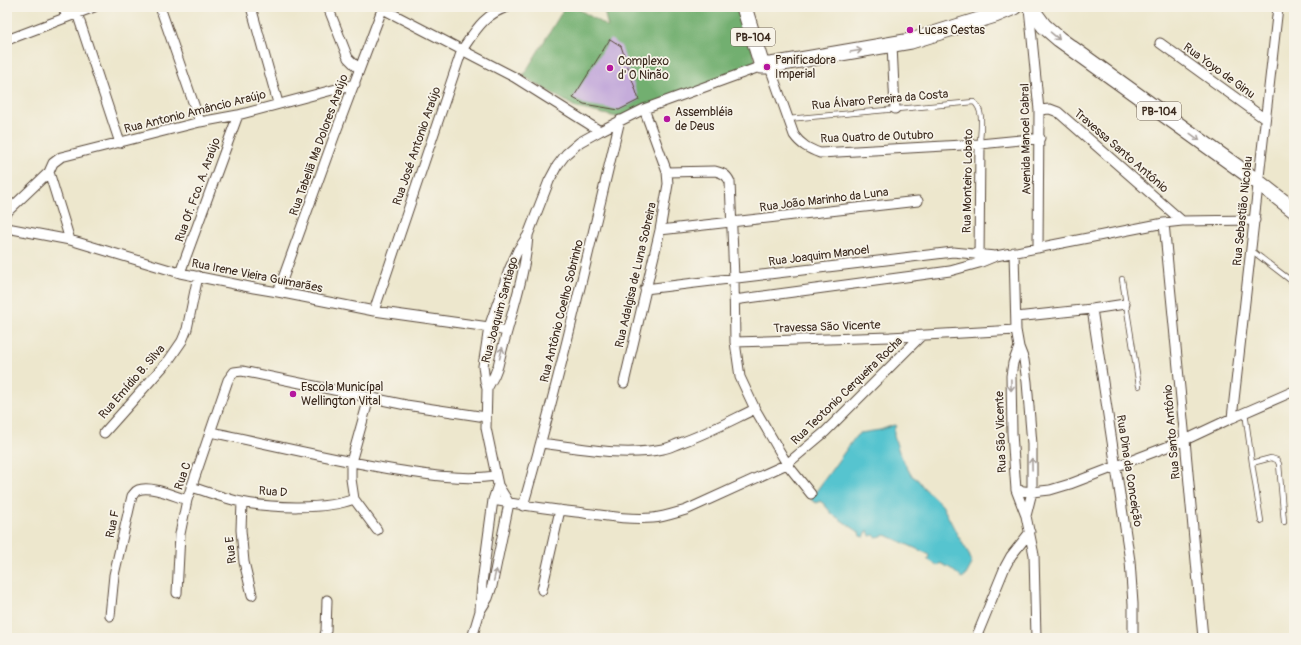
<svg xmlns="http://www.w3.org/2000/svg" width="1301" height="645" viewBox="0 0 1301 645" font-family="Pangolin,sans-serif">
<rect width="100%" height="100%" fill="#f7f3e8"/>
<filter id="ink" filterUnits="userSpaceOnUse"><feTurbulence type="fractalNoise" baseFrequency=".025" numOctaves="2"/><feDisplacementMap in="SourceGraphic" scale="8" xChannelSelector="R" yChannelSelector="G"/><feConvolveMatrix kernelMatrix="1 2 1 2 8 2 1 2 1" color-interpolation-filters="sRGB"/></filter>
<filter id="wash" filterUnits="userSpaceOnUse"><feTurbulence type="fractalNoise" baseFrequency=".012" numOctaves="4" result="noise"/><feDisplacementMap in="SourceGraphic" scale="16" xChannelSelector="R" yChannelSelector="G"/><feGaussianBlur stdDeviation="0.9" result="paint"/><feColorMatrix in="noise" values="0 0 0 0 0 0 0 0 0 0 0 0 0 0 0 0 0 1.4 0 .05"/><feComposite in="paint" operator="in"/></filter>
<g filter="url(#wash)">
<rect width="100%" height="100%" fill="#ede7cd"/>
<path fill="#72af6f" stroke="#566c46" d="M565,7H575L608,27L603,7H738L756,61L743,72L621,118L577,108L523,76Z"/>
<path fill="#57c4cf" stroke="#497776" d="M894,425L896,426L894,429V436L899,452L911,475L918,480L923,487L942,505L958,536L969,554L972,564L966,575L962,578L950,568L940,563L938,566L927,559L929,557L928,554L886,535L877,537L874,535L870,536L868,530L864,537L860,536L859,532L832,514L824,504L820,501L817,503L811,500L812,497L856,436L860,433L880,430Z"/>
<g id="blocks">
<path fill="#c5acda" d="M610,39L621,46L639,100L619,110L584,104L573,98Z"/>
</g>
</g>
<g filter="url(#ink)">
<use href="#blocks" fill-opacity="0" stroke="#564638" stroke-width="1"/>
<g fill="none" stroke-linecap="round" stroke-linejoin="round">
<defs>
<path id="service" d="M788,119L974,102C985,111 980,131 980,144
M1251,250L1294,283
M1122,279L1139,386
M1245,412L1252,463L1261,521
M1252,463L1271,458L1277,460L1279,464L1284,522"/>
<path id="minor" d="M63,7L67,17
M160,7L200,122
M251,7L278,103
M328,7L348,58L359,69
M1029,8L1039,110L1038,248
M383,9L514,77L600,131
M77,13L120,143
M7,40L94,7
M1160,43L1265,119
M892,45L895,109
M768,62L794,135C801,145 809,149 820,153L980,144L1040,138
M1039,110L1050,109L1058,112L1182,221
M667,172L715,171C723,173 727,175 730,182L734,278L735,342L740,377L755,409L787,464L811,494
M7,212L49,172
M1164,223L1185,440L1203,638
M7,228L70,240L180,273L254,288L278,292L374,311L489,327L506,331
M660,230L918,201
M70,240L49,172L53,163L61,157L200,122L238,115L355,84
M1014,252L1016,330L1019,347L1024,360L1027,382L1032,444V492L1026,516
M979,260L980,144
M180,273L238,115
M645,289L953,252L995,256
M278,292L334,137L383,7
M734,300L950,271L979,263L996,256L1164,223L1182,221L1255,220
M1092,309L1130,561L1133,604V638
M374,311L462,50C475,31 484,14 508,7
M1016,317L1092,309L1125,304
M735,342L890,337L1016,330
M1019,347L1013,363L1011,376L1012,433L1016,490L1026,516L1034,555L1036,638
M624,383L660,230L668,184L667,172L644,109
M487,389L494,376L498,366C508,323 525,279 528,236
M369,398L351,462V479L354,499L377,530
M1232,418L1278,7
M211,432C268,444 326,458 384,468C422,474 459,481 496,476
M104,433L169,360L182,341L187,329L198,276
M541,443C581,448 623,457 663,449C669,448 674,445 680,443C706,434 730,421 755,409
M191,487C208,492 224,498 241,502C271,508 326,510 354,499
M1016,490L1032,492L1050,490L1070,484L1185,440L1232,418L1294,391
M493,500C521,505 548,509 576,512C601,515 627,520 653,518C664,517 675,513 686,510L787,464L825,432L921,336
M242,502L241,530L244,562L252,595
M523,506C560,378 589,249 620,120
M542,590L560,510
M177,593L180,534L187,500L228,380L234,372L242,371L406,405L486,417
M480,609L482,583L493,500L498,485
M110,616L114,575L132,496C134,494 135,491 138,490C151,485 174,496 187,500
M324,638L326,631L327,600
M472,638L480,611L488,598L492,586L509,503L498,485L486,428L487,389L485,381L483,366L486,347L489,327L509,270L518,250L528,235L549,181L557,166L566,154L580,142L600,131L644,109L762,66
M976,638L1005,567L1011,556L1030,532"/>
<path id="primary" d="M744,7L762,66H765L911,41L995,15L1014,7
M1030,7L1044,26L1059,39L1258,182L1294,210"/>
</defs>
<use href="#service" stroke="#564638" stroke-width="6"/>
<use href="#minor" stroke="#564638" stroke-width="11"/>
<use href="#primary" stroke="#564638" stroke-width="17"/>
<use href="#service" stroke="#fff" stroke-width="4.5"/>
<use href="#minor" stroke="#fff" stroke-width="9"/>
<use href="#primary" stroke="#fff" stroke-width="15"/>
</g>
<defs><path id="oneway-shaft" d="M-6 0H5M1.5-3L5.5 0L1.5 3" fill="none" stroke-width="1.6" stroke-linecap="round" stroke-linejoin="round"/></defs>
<g stroke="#a79f9a">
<use href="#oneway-shaft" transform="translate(1055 36) rotate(40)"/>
<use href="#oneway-shaft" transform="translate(856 51) rotate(-9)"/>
<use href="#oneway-shaft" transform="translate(1195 137) rotate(36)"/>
<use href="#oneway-shaft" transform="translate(501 353) rotate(-76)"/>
<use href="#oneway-shaft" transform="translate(1011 385) rotate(89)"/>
<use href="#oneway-shaft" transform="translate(1032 464) rotate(-91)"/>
<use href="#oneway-shaft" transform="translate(495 575) rotate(-77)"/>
</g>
</g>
<g fill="#b5179e" stroke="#f7f3e8" stroke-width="1.5">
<circle cx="910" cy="30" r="4"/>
<circle cx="767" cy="67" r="4"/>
<circle cx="610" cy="68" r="4"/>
<circle cx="667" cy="119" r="4"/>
<circle cx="293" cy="394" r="4"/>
</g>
<g text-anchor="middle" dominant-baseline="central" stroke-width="3.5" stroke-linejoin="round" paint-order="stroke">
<g fill="#f7f3e8" stroke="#73665b" stroke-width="1">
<rect x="731" y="28" width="44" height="18" rx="3"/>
<rect x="1137" y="102" width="44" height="18" rx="3"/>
</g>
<g font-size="11" font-weight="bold" fill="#3b2a1e">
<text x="753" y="37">PB-104</text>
<text x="1159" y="111">PB-104</text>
</g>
<g font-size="12" fill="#3b2a1e" stroke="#f7f3e8" text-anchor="start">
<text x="918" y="30">Lucas Cestas</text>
<text x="775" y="60">Panificadora<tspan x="775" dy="14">Imperial</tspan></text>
<text x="618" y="61">Complexo<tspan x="618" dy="14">d' O Ninão</tspan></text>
<text x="675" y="112">Assembléia<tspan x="675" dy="14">de Deus</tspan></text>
<text x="301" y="387">Escola Municípal<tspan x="301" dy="14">Wellington Vital</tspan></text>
</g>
<g font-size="12" fill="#3b2a1e" stroke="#f7f3e8">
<text transform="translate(1219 71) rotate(36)">Rua Yoyo de Ginu</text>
<text transform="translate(880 100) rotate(-5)">Rua Álvaro Pereira da Costa</text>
<text transform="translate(195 112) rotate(-14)">Rua Antonio Amâncio Araújo</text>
<text transform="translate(877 137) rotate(-2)">Rua Quatro de Outubro</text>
<text transform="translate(1026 139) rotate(-91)">Avenida Manoel Cabral</text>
<text transform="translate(319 145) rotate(-70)">Rua Tabeliã Mª Dolores Araújo</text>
<text transform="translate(417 146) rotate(-71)">Rua José Antonio Araújo</text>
<text transform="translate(1121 151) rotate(41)">Travessa Santo Antônio</text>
<text transform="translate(968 181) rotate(-89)">Rua Monteiro Lobato</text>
<text transform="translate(198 190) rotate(-70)">Rua Of. Fco. A. Araújo</text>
<text transform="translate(824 200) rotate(-7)">Rua João Marinho da Luna</text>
<text transform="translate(1243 211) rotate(-84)">Rua Sebastião Nicolau</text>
<text transform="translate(819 256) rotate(-7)">Rua Joaquim Manoel</text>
<text transform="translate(636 275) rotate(-77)">Rua Adalgisa de Luna Sobreira</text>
<text transform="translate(257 276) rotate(11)">Rua Irene Vieira Guimarães</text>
<text transform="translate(500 310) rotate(-75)">Rua Joaquim Santiago</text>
<text transform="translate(562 311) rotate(-76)">Rua Antônio Coelho Sobrinho</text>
<text transform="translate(827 327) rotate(-2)">Travessa São Vicente</text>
<text transform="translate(132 382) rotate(-49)">Rua Emídio B. Silva</text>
<text transform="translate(847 391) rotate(-44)">Rua Teotonio Cerqueira Rocha</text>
<text transform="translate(1001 432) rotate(-92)">Rua São Vicente</text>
<text transform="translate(1172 432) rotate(-95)">Rua Santo Antônio</text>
<text transform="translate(1129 471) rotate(81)">Rua Dina da Conceição</text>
<text transform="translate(183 476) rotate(-71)">Rua C</text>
<text transform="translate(273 492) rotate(4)">Rua D</text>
<text transform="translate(113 524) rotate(-78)">Rua F</text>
<text transform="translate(231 550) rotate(-96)">Rua E</text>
</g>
</g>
<rect width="1301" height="645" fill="none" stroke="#f7f3e8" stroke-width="24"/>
</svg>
